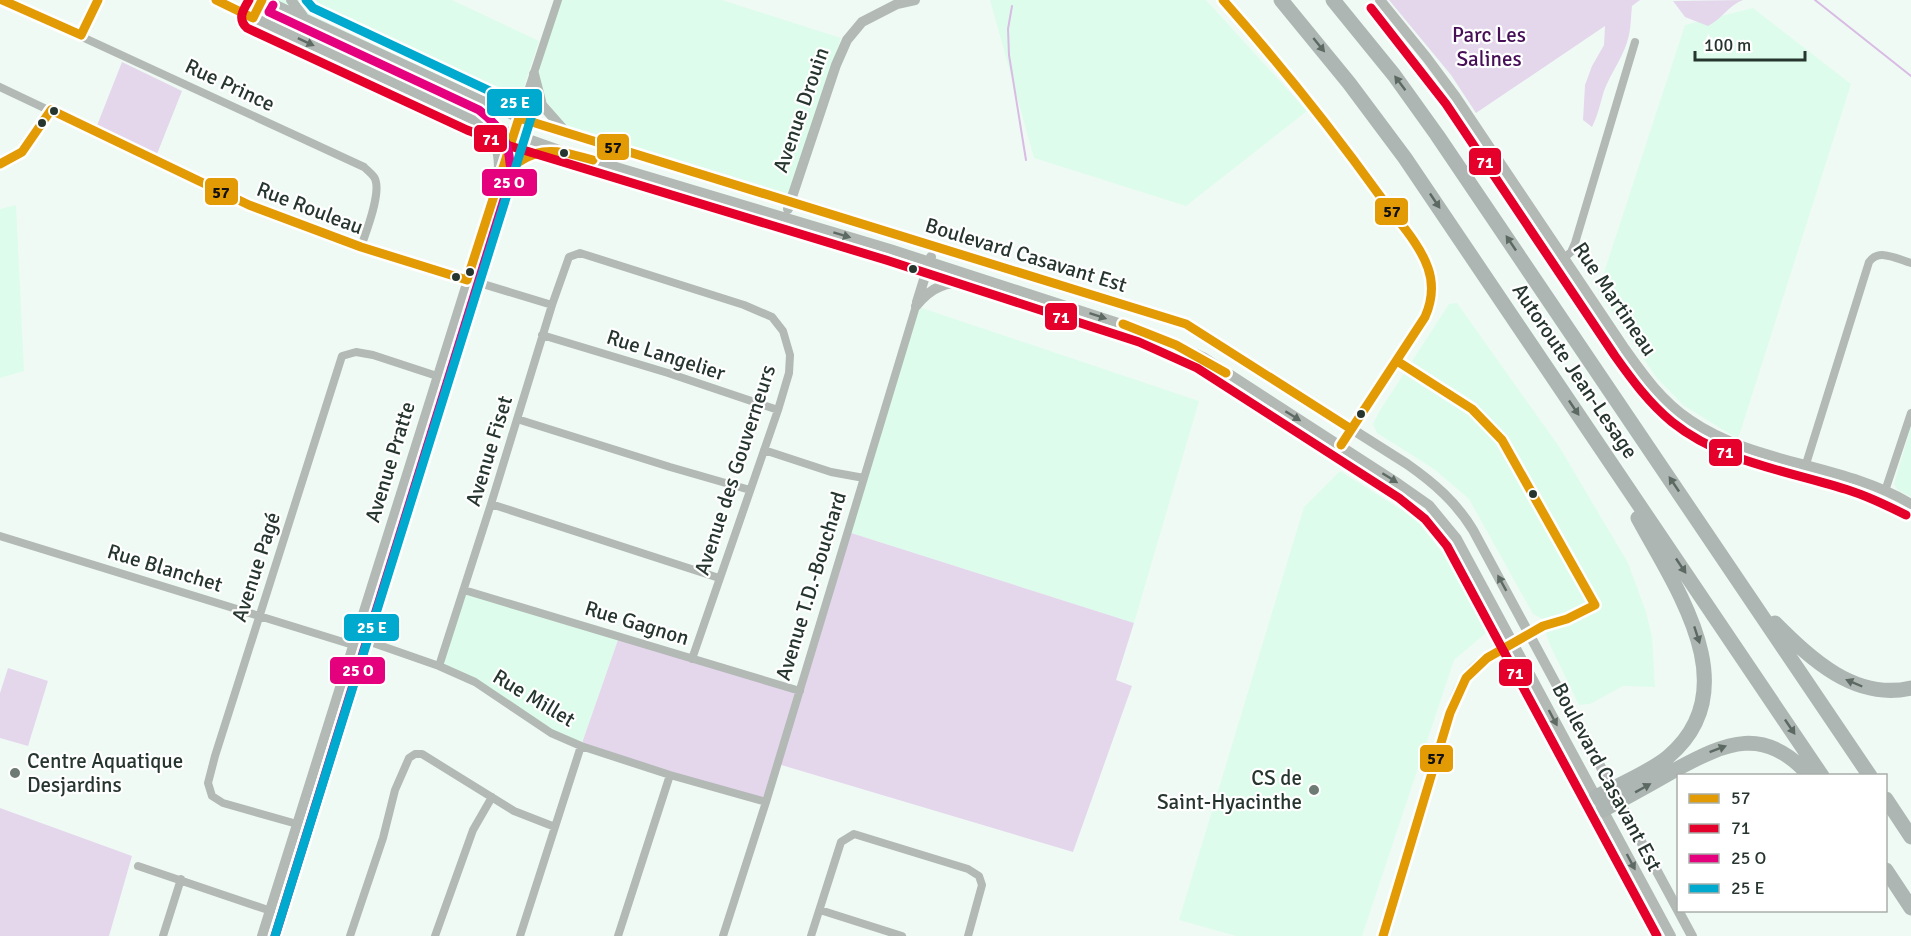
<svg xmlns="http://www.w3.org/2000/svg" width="1911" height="936" viewBox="0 0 1911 936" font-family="Signika,sans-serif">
<rect width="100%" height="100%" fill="#f0faf5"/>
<path fill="#ddfcec" d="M275,0H452L539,41L516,112Z
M561,0H722L841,38L788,198L572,129L560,122L544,97L537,72Z
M990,0H1206L1307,111L1186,206L1034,158Z
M1753,8L1851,84L1738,439L1683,405L1656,377L1598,291L1685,25Z
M16,205L24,371L0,378V209Z
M1457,303L1560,448L1628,563L1646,612L1652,637L1655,687L1623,686L1590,704L1579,705L1550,645L1541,618L1533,614L1469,499L1434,469L1377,433L1373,424L1379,412L1449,304Z
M916,306L1199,401L1134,623L848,532Z
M1911,426V497L1898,490L1894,484Z
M1340,471L1416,519L1446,557L1486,633L1454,660L1362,936H1236L1179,920L1304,507Z
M464,590L619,637L581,746L551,733L475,682L439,666Z"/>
<path fill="#e4d7ec" d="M1389,0H1640L1632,6C1631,15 1631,26 1629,35C1625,55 1611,72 1604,91C1600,104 1598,115 1592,127L1583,120L1585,85L1592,66L1604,45L1605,26L1476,113L1451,75Z
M1743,0C1729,5 1722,19 1708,26L1685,17L1673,1Z
M122,62L182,91L157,154L96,128Z
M848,532L1134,623L1116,680L1132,686L1073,852L778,764L766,802L581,746L619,637L799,691Z
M8,668L48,681L28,746L0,738V693Z
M0,808L132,856L109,936H0Z"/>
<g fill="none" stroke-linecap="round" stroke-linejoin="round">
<path stroke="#d8bce3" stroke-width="2" d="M1815,0L1911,76
M1012,6L1008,29L1009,55L1026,160"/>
<path stroke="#b3b9b5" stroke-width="8" d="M2,0L364,167C367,170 372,174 374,177C383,190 366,232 361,247
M81,35L98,0
M0,87L249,205L361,247L552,305
M519,118L558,0
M0,164L22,152L51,110
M1564,258L1571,252L1575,243L1635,42
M542,335L668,373L778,410
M517,419L670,467L750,490
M764,450L831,472L864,478
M1806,464L1869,262C1879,248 1897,259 1911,263
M1885,491L1911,413
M491,504L719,578
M0,536L353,645
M464,590L800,691
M356,637L439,666L475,682L551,733L581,746L670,775L766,802
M439,666L491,504L552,305L569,257L580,253L744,305L772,317L783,331L790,355L789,373L778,410L692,659
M297,824L223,803L212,796L208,783L215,756L342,356L356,352L373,355L437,376
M138,866L271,911
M820,910L902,936
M163,936L181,879
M350,936L383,838L395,790L409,758L415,754H422L514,811L555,827
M435,936L473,830L492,797
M520,936L581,746
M618,936L670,775
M723,936L766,802L916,306
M811,936L841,842L854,834L968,869L979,876L982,885L968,936"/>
<path stroke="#b3b9b5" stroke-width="10" d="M216,0L472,119L559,150L890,249L1143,331L1203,357L1399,484L1429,505L1457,539L1671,936
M265,0L519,118L1186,324L1407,464C1434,483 1456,502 1473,530L1692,936
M291,0L303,16
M1223,0C1295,78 1357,164 1419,250C1433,272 1437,292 1425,317L1340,446
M1380,0L1427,58L1456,97L1625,349C1644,376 1662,401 1690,420C1755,465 1843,463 1911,504
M534,74L542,105L564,130
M479,125C494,136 499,149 499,168
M499,177C519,160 526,152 553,151
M788,209L836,65L847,40L862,22L897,4L915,0
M917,302L931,257
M916,306C934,283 949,283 976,280
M262,936L519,118
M1383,936C1402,874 1418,812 1438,751C1446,727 1451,699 1465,678C1479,657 1508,646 1529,634"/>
<path stroke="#adb6b2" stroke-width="15" d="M1281,0L1349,83L1405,158L1822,776
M1333,0L1394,75L1437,135L1870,776
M1775,623C1811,659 1855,701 1911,688
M1596,797C1616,786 1650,772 1668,757C1749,689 1675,587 1638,518
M1886,799L1911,837
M1603,810C1627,797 1651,784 1675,770C1727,742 1764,725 1810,776
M1886,870L1911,908"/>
<defs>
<path id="bus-1" d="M2,0L81,35L98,0
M216,0L253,18L262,0
M1223,0C1279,63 1331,128 1380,196C1396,219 1419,242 1428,268C1434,285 1432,301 1425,317L1341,445
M0,164L22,152L51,110L249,205L361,247L467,280L519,118L1186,324L1351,429
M499,177C537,146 547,147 593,160
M1123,324L1176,345L1226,373
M1383,936L1450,713L1466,678L1487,658L1543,626L1567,619L1595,605L1502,440L1472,409L1397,361"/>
<path id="bus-2" d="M249,0C243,10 237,19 247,28L467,130L510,146L886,260L1139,342L1197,368L1399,498L1425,519L1447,546L1657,936
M1371,8L1446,104L1615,356C1632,380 1649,403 1672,422C1723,463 1790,471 1851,491C1870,497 1888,506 1906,515"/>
<path id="bus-3" d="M273,5L269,12L479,110C505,130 510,145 511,177L275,936"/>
<path id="bus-4" d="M275,936L531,118L529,112L524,107L313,8L306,0"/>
</defs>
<use href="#bus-1" stroke="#fff" stroke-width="14"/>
<use href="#bus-2" stroke="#fff" stroke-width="14"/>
<use href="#bus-3" stroke="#fff" stroke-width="14"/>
<use href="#bus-4" stroke="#fff" stroke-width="14"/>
<use href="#bus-1" stroke="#e29b05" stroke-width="9"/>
<use href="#bus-2" stroke="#e4002b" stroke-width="9"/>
<use href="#bus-3" stroke="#e5007d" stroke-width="9"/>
<use href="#bus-4" stroke="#00a9ce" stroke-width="9"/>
</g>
<defs><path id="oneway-solid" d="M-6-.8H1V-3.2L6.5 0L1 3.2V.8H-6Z" transform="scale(1.5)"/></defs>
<g fill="#5e6a64">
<use href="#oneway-solid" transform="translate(306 42) rotate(25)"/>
<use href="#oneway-solid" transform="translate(842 235) rotate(17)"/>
<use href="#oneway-solid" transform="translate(1098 316) rotate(18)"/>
<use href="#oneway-solid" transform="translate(1293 416) rotate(32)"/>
<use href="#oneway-solid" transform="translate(1390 478) rotate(32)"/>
<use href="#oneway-solid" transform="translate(1502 583) rotate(-119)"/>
<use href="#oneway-solid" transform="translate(1553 718) rotate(62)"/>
<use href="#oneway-solid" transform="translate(1631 862) rotate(62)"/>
</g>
<g fill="#5c6963">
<use href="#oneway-solid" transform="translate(1319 45) rotate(51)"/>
<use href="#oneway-solid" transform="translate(1400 83) rotate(-127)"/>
<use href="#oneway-solid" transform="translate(1435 201) rotate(56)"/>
<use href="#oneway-solid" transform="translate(1511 243) rotate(-124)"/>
<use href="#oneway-solid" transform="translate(1574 408) rotate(56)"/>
<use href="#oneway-solid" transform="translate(1674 484) rotate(-124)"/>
<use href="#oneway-solid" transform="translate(1681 566) rotate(56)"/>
<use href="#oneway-solid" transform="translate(1697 635) rotate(72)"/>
<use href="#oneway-solid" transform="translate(1854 683) rotate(-157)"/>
<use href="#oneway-solid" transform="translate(1790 727) rotate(56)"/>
<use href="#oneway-solid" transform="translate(1718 749) rotate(-21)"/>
<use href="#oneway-solid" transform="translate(1643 788) rotate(-29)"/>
</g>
<g fill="#26362e" stroke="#fff" stroke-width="2">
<circle cx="54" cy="111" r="5"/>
<circle cx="42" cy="123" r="5"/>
<circle cx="564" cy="153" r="5"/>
<circle cx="913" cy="269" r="5"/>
<circle cx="470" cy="272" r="5"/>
<circle cx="456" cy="277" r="5"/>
<circle cx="1361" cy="414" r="5"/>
<circle cx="1533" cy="494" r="5"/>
</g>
<g fill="#6d7b74" stroke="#fff" stroke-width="2">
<circle cx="15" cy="773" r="6"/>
<circle cx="1314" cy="790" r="6"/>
</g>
<g text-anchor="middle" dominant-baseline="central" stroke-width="4.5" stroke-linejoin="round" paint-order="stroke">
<g font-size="21" fill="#460f56" stroke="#fff">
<text x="1489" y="35">Parc Les<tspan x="1489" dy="24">Salines</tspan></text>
</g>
<g font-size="21" fill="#26362e" stroke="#fff">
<text transform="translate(230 85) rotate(25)">Rue Prince</text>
<text transform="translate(801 110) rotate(-71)">Avenue Drouin</text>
<text transform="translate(310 208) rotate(21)">Rue Rouleau</text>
<text transform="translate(1026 255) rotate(17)">Boulevard Casavant Est</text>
<text transform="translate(1615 299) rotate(56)">Rue Martineau</text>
<text transform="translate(666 355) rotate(18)">Rue Langelier</text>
<text transform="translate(1575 371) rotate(56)">Autoroute Jean-Lesage</text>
<text transform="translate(489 451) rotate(-73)">Avenue Fiset</text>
<text transform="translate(390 462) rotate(-73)">Avenue Pratte</text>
<text transform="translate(735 470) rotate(-72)">Avenue des Gouverneurs</text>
<text transform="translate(256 567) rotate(-72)">Avenue Pagé</text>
<text transform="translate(165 568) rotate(17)">Rue Blanchet</text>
<text transform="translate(811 586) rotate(-73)">Avenue T.D.-Bouchard</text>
<text transform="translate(637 623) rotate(17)">Rue Gagnon</text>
<text transform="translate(534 698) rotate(31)">Rue Millet</text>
<text transform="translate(1607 777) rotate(62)">Boulevard Casavant Est</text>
</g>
<g font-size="21" fill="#26362e" stroke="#fff" text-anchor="start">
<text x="27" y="761">Centre Aquatique<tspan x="27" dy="24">Desjardins</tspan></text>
<text x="1302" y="778" text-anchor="end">CS de<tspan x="1302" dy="24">Saint-Hyacinthe</tspan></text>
</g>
</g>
<g stroke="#fff" stroke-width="2">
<rect x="486" y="88" width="57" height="29" rx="6" fill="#00a9ce"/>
<rect x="473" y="124" width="35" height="29" rx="6" fill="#e4002b"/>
<rect x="596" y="133" width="34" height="28" rx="6" fill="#e29b05"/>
<rect x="1468" y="147" width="34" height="29" rx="6" fill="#e4002b"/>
<rect x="481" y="168" width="57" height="29" rx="6" fill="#e5007d"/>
<rect x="204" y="177" width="35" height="29" rx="6" fill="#e29b05"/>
<rect x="1374" y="197" width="35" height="29" rx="6" fill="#e29b05"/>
<rect x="1044" y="302" width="34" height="29" rx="6" fill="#e4002b"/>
<rect x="1708" y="438" width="35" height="29" rx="6" fill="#e4002b"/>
<rect x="343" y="613" width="57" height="29" rx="6" fill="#00a9ce"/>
<rect x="329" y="656" width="57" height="29" rx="6" fill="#e5007d"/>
<rect x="1498" y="658" width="35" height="29" rx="6" fill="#e4002b"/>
<rect x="1419" y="744" width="35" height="29" rx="6" fill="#e29b05"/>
</g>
<g font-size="16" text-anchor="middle" font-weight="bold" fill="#fff">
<text x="515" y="108">25 E</text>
<text x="491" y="145">71</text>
<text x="1485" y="168">71</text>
<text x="509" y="188">25 O</text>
<text x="1061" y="323">71</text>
<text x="1725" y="458">71</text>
<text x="372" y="633">25 E</text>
<text x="358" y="676">25 O</text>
<text x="1515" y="679">71</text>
</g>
<g font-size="16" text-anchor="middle" font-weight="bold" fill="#111">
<text x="613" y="153">57</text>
<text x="221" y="198">57</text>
<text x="1392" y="217">57</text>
<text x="1436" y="764">57</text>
</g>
<rect x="1677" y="774" width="210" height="138" fill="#ffffff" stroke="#a8afab" stroke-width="1.5"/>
<rect x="1689" y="794" width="30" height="9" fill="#e29b05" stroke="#a8afab" stroke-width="1.5"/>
<text x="1731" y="804" font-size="18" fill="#26362e">57</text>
<rect x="1689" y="824" width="30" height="9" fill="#e4002b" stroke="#a8afab" stroke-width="1.5"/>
<text x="1731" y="834" font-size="18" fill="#26362e">71</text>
<rect x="1689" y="854" width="30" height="9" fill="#e5007d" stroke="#a8afab" stroke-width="1.5"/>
<text x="1731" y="864" font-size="18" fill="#26362e">25 O</text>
<rect x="1689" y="884" width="30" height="9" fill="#00a9ce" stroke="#a8afab" stroke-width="1.5"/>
<text x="1731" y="894" font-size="18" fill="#26362e">25 E</text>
<path d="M1695 51v9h110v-9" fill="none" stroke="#26362e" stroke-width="3"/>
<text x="1704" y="51" font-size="18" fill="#26362e" stroke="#ffffff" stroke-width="4.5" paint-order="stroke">100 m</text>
</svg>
